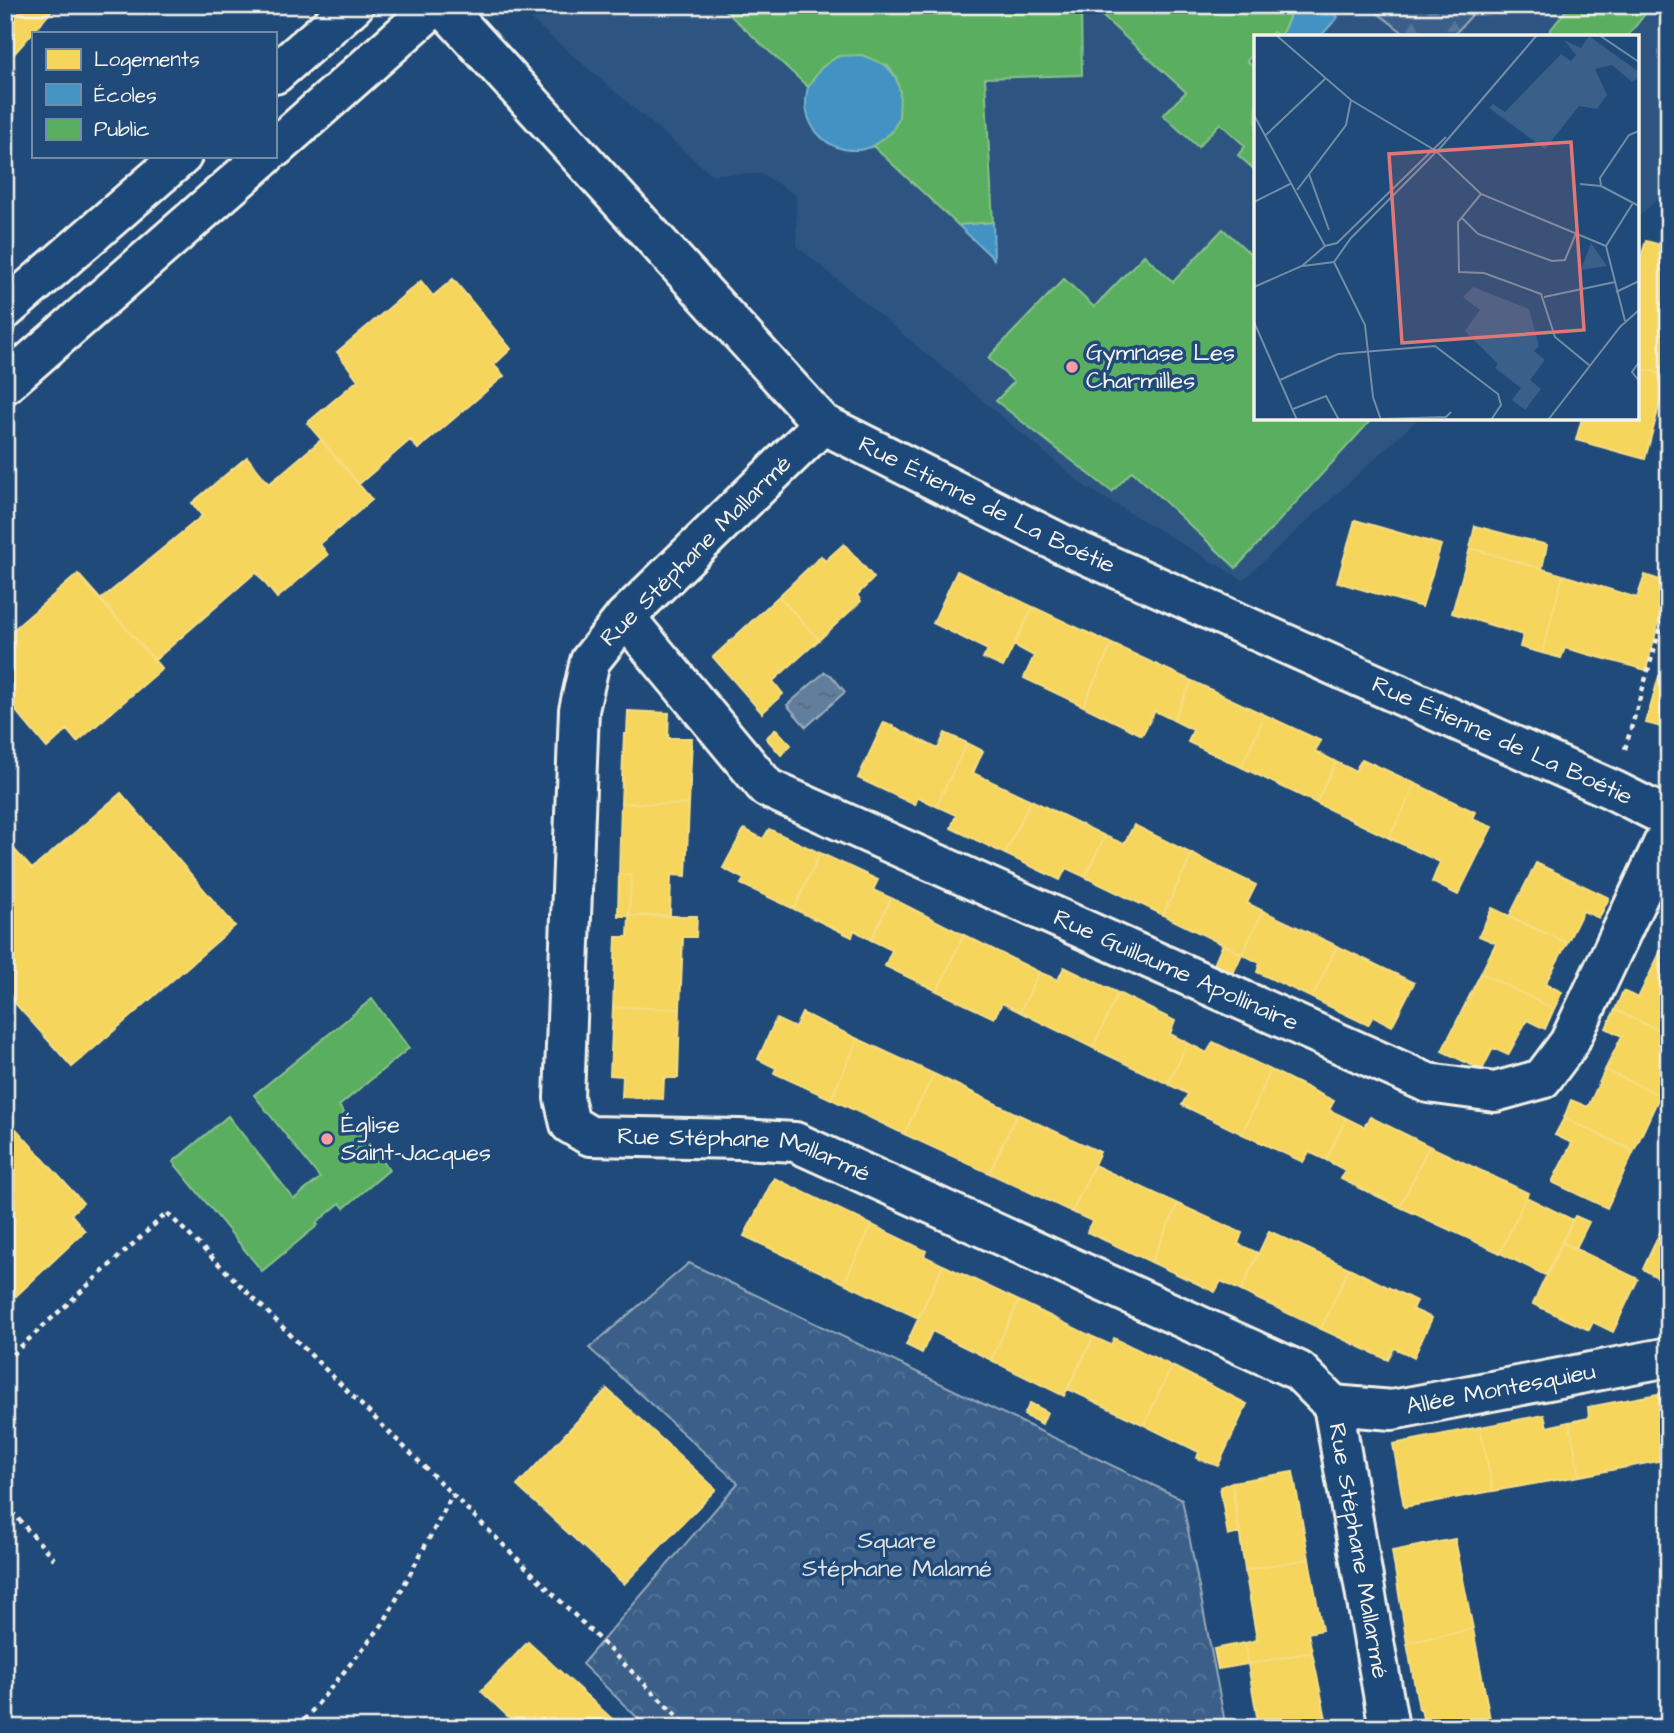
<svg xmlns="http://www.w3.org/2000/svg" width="1674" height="1733" viewBox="0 0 1674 1733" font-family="'Architects Daughter',sans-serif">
<defs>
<pattern id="forest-firs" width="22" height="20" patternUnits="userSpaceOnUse" patternTransform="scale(1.75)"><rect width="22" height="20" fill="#3a5f88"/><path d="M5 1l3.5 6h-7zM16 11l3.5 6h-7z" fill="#577699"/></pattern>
<pattern id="park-crowns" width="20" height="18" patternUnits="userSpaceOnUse" patternTransform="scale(1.75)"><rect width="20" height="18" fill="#3a5f88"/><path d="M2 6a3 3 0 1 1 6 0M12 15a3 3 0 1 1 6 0" fill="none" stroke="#577699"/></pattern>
<pattern id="water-ripples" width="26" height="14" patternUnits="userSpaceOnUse" patternTransform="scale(1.75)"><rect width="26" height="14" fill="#627e9d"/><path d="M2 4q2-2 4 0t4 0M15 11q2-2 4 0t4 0" fill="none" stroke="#58687a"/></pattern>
</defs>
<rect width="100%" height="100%" fill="#1f4a7a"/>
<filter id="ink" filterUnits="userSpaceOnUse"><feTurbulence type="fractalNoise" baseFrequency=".0143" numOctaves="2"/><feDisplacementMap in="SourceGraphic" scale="14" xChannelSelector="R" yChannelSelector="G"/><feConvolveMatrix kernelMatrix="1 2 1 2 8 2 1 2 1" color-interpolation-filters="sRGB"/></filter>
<g filter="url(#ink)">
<path fill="#2d5581" d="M514,5H1669V189L1637,218V37H1256V418H1419L1243,580L1086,487L797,246L796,196L763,174H711Z"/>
<path fill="url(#forest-firs)" stroke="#97a8b8" stroke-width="2" d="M1367,5H1481L1452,37H1409Z"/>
<path fill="url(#park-crowns)" stroke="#97a8b8" stroke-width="2" d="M689,1263L1182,1499L1226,1728H648L582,1664L738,1483L589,1348Z"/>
<path fill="url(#water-ripples)" stroke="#9cacbb" stroke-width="2" d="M825,672L832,676L845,692L806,727L787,705Z"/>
<path fill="#f6d55c" stroke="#f5dd86" stroke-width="2" d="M26,5L56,6L14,54L5,45V29Z
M1646,241L1669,247V376L1637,367V269Z
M453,279L511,349L494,365L504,376L418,449L410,440L359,484L307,423L358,380L337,352L421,281L433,296Z
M1637,367L1669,376V398L1662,396L1645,459L1576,440L1582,418H1637Z
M321,440L372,500L320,544L328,555L277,598L256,572L155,660L100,600L202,516L192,503L247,457L269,484Z
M1355,520L1441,545L1422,607L1337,582Z
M1475,526L1547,545L1542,569L1470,548Z
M844,544L874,578L857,595L861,601L819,640L779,596L821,556L825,561Z
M1470,548L1563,575L1542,653L1520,647L1523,635L1452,613Z
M957,571L1033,607L1003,667L983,658L988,650L933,623Z
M78,574L162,669L77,742L67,730L47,748L5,698V637Z
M1563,575L1637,598L1645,575L1669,583L1646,670L1565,648L1561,658L1542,653Z
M779,596L819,640L773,681L783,694L762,713L713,657Z
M1033,607L1112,644L1083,706L1024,678L1034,656L1014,645Z
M1112,644L1192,681L1173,720L1155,711L1142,735L1083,706Z
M1659,676L1669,679V729L1646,723Z
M1192,681L1265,715L1241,767L1188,742L1193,730L1173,720Z
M628,711L669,713L668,738H692L689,805L621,803L624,734H627Z
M1265,715L1321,741L1315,751L1336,762L1316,803L1241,767Z
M884,722L938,749L945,733L967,743L936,806L918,797L915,805L858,778Z
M776,729L791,745L781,755L766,738Z
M967,743L983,751L973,773L1031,800L1005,854L951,828L956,815L936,806Z
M1362,759L1416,784L1389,838L1316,803L1336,762L1355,771Z
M1416,784L1475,812L1472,819L1492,827L1458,895L1432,882L1440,862L1389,838Z
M121,793L235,926L72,1067L5,992V839L32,869Z
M1031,800L1105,836L1085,877L1066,868L1060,880L1005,854Z
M621,803L689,805L686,876L671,875L670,915L629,916L631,875H619Z
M1134,825L1192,854L1163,915L1085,877L1105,836L1124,844Z
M744,829L763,839L769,829L820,853L794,909L741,884L744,879L723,868Z
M820,853L878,880L873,890L891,898L871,940L854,930L852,937L794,909Z
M1192,854L1256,885L1247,903L1263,911L1242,954L1163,915Z
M1536,863L1609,898L1599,918L1583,911L1567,943L1509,917Z
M619,875H631L629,916H618Z
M891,898L964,935L937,991L885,966L892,950L871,940Z
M1667,898L1669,899V921L1659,915Z
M1492,908L1567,943L1545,984L1562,992L1554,1009L1481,973L1496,943L1479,936Z
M1263,911L1337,946L1312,998L1257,972L1260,963L1242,954Z
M629,916H697L696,937H683L680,1009L613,1007L616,937H628Z
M1669,934V967L1656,961Z
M964,935L1039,972L1020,1012L1002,1003L994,1018L937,991Z
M1223,944L1242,954L1232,976L1213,967Z
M1337,946L1414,983L1392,1026L1373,1016L1368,1025L1312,998Z
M1656,961L1669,967V1035L1615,1010L1623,991L1638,998Z
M1064,967L1118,993L1093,1048L1020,1012L1039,972L1058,980Z
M1481,973L1554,1009L1545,1029L1527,1020L1508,1055L1493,1048L1482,1070L1442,1051Z
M1118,993L1175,1021L1170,1034L1188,1043L1168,1084L1093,1048Z
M613,1007L680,1009L678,1078H664L663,1099L622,1097L623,1076L610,1075Z
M1615,1010L1669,1035V1076L1660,1095L1605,1070L1622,1036L1606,1028Z
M802,1013L858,1039L831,1099L774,1073L776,1068L758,1059L776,1019L795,1028Z
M858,1039L934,1074L904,1134L831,1099Z
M1213,1042L1271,1070L1242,1134L1182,1105L1188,1094L1168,1084L1188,1043L1207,1053Z
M1271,1070L1334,1101L1329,1110L1346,1118L1326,1160L1309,1152L1303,1162L1242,1134Z
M1605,1070L1660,1095L1634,1151L1564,1118L1571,1100L1588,1107Z
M934,1074L1017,1114L989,1173L904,1134Z
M1017,1114L1100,1152L1072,1212L989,1173Z
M1370,1117L1429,1146L1400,1207L1341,1179L1345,1170L1326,1160L1346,1118L1364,1127Z
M1564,1118L1634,1151L1607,1208L1552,1182L1572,1143L1555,1135Z
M7,1119L83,1203L71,1214L85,1231L16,1296L5,1284Z
M1429,1146L1528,1193L1500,1253L1400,1207Z
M1094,1165L1178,1204L1151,1262L1087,1232L1092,1221L1072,1212Z
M774,1178L872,1225L844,1283L744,1236Z
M1526,1197L1573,1220L1547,1276L1500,1253Z
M1178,1204L1242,1233L1238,1244L1258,1253L1241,1291L1221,1281L1215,1292L1151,1262Z
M1669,1213V1284L1643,1269Z
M1575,1216L1589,1222L1575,1250L1562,1242Z
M872,1225L926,1251L924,1256L943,1265L918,1318L844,1283Z
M1269,1231L1349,1268L1321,1329L1241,1291Z
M1562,1242L1638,1279L1613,1332L1593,1322L1589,1330L1533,1304Z
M943,1265L1019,1301L991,1360L932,1331L922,1353L906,1345Z
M1349,1268L1416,1301L1412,1309L1432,1318L1414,1357L1394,1348L1388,1360L1321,1329Z
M1019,1301L1093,1337L1064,1396L991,1360Z
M1093,1337L1111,1345L1114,1338L1172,1366L1144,1425L1068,1389Z
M1172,1366L1247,1404L1218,1466L1197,1458L1199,1452L1144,1425Z
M607,1389L716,1489L624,1584L517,1486Z
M1669,1392V1444L1658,1394Z
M1658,1394L1669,1444V1459L1580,1476L1569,1422L1589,1418L1588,1407Z
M1030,1403L1047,1412L1042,1424L1024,1415Z
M1544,1415L1547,1427L1569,1422L1580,1476L1493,1491L1480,1427Z
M1480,1427L1493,1491L1404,1507L1393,1444Z
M1293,1472L1309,1559L1245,1570L1232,1482Z
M1232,1482L1239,1533L1228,1536L1220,1487Z
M1455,1539L1473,1629L1407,1643L1392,1551Z
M1309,1559L1322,1630L1308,1633L1312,1652L1248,1664L1245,1643L1257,1640L1245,1570Z
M1473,1629L1490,1719L1443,1728H1425L1421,1709H1419L1407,1643Z
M528,1642L622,1728H520L481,1691Z
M1245,1643L1248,1664L1218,1669L1214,1649Z
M1312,1652L1328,1728H1259L1248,1664Z"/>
<path fill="#4393c3" stroke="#78afce" stroke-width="2" d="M1287,5H1325L1338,17L1320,37H1280L1289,18Z
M806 102a48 48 0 1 1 96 0a48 48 0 1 1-96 0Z
M993,222L994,259L958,225Z"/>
<path fill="#5aae61" stroke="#88c28a" stroke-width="2" d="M719,5H1081L1082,75L985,78L993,222L958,225L873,146L892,132L899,118L900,91L896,77L888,66L862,55L838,56L821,68L808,87Z
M1090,5H1287L1289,18L1280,37L1273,32L1269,37H1256V51L1247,61L1256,69V171L1238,155L1245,146L1220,123L1198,147L1163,115L1186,92Z
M1570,5H1652L1627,37H1545Z
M1223,229L1256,259V418H1373L1236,568L1132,471L1112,492L996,401L1014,382L988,358L1064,279L1094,307L1144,255L1173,282Z
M372,999L409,1048L339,1106L389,1170L344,1208L340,1203L316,1223L318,1225L262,1271L173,1162L228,1116L294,1199L320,1178L254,1095Z"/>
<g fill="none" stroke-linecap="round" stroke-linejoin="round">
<defs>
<g id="street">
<path id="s1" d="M442,5L823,424L1062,544L1613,790L1669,818"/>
<path id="s2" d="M823,424L625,617L590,661L579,710L564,1098L570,1124L590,1136L739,1139L795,1142L1299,1371L1333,1405L1389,1728"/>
<path id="s3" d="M625,617L767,788L1428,1083L1495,1092L1542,1079L1569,1043L1669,831"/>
<path id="s4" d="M1333,1405L1392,1410L1669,1357"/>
</g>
<path id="secondary" d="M275,74L354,5
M275,148L436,5
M5,310L182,156
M5,384L265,156"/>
</defs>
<use href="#street" stroke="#f4f1e8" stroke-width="44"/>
<use href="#secondary" stroke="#f4f1e8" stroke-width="44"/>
<path stroke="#f4f1e8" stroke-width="4.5" stroke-dasharray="5 5" stroke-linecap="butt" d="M1625,749L1669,599
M5,1361L167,1213L689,1728
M5,1504L54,1559
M298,1728L383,1624L453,1494"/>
<use href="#street" stroke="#1f4a7a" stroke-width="38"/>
<use href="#secondary" stroke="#1f4a7a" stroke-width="38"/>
</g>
</g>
<g fill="#ff9aa2" stroke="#1f4a7a" stroke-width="2.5">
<circle cx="1072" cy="367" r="7"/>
<circle cx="327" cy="1139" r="7"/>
</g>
<g text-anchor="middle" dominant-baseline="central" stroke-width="7" stroke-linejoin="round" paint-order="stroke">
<g font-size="24" fill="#f4f1e8" stroke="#1f4a7a" text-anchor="start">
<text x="1086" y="353">Gymnase Les<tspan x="1086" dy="28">Charmilles</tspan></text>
<text x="341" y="1125">Église<tspan x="341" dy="28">Saint-Jacques</tspan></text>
</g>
<g font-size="24" fill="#f4f1e8" stroke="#1f4a7a">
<text stroke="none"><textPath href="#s1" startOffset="749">Rue Étienne de La Boétie</textPath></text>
<text transform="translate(696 551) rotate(-45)">Rue Stéphane Mallarmé</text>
<text stroke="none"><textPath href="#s1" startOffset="1316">Rue Étienne de La Boétie</textPath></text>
<text stroke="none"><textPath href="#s3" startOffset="670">Rue Guillaume Apollinaire</textPath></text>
<text stroke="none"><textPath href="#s2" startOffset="978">Rue Stéphane Mallarmé</textPath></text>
<text stroke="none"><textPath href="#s4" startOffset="170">Allée Montesquieu</textPath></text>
<text stroke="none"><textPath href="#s2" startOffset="1776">Rue Stéphane Mallarmé</textPath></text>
</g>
<g font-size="24" fill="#e1e2de" stroke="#1f4a7a">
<text x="897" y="1541">Square<tspan x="897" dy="28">Stéphane Malamé</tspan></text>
</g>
</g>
<g transform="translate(1254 35)">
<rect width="385" height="385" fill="#1f4a7a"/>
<path d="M335,1L385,37V43L378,47L358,30L341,34L353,60L343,74L325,71L291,114L235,73L239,69L251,77L307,19L317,26L322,20L310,5L327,13Z" fill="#3a5f88"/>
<path d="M337,208L353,231L327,235ZM219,252L275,274L285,311L280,316L291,325L276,345L287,354L271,375L258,365L267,353L241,333L244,329L211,296L226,275L209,262Z" fill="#3a5f88"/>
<path fill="none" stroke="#748da6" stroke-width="2" d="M22,0L97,65L92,90L43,155M345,0L385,27M97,65L182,116L227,159L352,211L371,286M0,80L71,211M385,96L375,100L346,143L347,151L385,171M12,100L72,43M55,139L75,195M326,149L347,151M227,159L204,187L205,237L230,238L287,259L301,302L335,330M0,167L38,148M207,182L224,199L298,226L311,225L323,196M352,211L379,168M80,227L97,203L188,111L283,0M80,227L111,290L119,362L127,385M49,231L80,227M0,252L48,231L71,211L83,208L192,102M362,257L385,246M290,262L361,247M0,287L43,385M385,327L378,337L385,346M26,345L84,319L181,311L244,359L247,370L237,385M39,374L72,361L85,385M127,384L192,382L197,377M294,385L366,292L385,275"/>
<path fill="#e27875" fill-opacity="0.15" stroke="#e27875" stroke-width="3.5" d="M317,107L330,295L148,308L135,119Z"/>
<rect width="385" height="385" fill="none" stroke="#f4f1e8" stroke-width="3.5"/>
</g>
<rect width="1674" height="1733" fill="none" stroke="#1f4a7a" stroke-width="28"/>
<rect x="14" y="14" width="1646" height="1705" fill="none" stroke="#f4f1e8" stroke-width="2.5" filter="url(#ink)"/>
<rect x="32" y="32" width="245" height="126" fill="#1f4a7a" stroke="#748da6" stroke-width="2"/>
<rect x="46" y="49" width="35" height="21" fill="#f6d55c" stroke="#748da6" stroke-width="2"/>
<text x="94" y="66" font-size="21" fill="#f4f1e8">Logements</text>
<rect x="46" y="84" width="35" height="21" fill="#4393c3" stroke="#748da6" stroke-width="2"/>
<text x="94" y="102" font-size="21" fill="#f4f1e8">Écoles</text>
<rect x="46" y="119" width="35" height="21" fill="#5aae61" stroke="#748da6" stroke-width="2"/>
<text x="94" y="136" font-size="21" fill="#f4f1e8">Public</text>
</svg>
